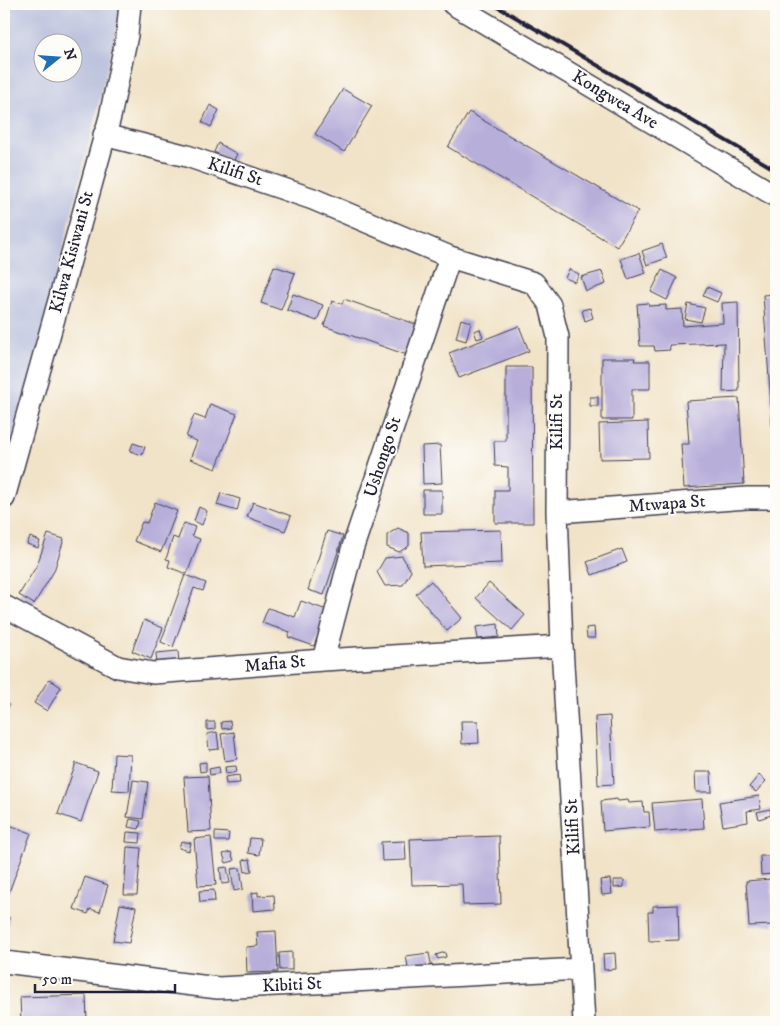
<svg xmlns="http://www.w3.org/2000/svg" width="780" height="1026" viewBox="0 0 780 1026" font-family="'IM FELL DW Pica',serif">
<rect width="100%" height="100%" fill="#fdfcf7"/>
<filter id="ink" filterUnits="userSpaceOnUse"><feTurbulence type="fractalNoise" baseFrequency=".02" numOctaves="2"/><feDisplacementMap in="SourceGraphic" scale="10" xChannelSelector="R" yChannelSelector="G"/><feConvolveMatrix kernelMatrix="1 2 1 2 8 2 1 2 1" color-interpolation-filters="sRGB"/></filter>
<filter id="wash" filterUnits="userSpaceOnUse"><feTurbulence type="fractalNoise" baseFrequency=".0096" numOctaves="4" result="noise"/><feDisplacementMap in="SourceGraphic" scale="20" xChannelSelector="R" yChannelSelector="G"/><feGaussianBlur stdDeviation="1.12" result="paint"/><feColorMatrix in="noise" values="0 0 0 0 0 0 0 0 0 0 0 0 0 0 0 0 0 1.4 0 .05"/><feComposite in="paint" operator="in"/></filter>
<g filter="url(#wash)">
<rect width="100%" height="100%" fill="#f1e3c8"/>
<path fill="#bdc3de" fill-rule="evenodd" d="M4,4H123L20,425L4,467ZM42,42H72V72H42Z"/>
<g id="blocks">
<path fill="#b7afda" d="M343,89L372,106L344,152L315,134Z
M210,105L219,110L211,127L202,122Z
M469,112L638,211L617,247L448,147Z
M218,143L237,154L233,162L214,152Z
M662,244L667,258L647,265L642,251Z
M639,253L646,273L628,279L621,259Z
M274,266L295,273L281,310L261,303Z
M569,269L579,274L575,282L565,278Z
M662,270L677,278L667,300L651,292Z
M602,271L606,284L586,291L581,277Z
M707,287L721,293L717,302L703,296Z
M293,294L323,305L317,321L287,310Z
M776,294V406H771L763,295Z
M344,299L421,326L410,356L324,326L332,301L342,304Z
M738,302L739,391L723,392L724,343L669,345L670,350L655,351L654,346H640L637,304L648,303L649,306L666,305V310L682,309L683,326L723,323L722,303Z
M688,304L705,308L701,322L685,319Z
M590,308L593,318L585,321L582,310Z
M461,319L471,322L466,341L456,338Z
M519,326L529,351L459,378L449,353Z
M480,329L483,337L477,339L474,331Z
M602,358H635L634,361H650V389H632V420H602Z
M506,367H532L533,523H495V490H508V467L495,466L494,441H506Z
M590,397H598V406H590Z
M739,398L744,484L684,488L681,444H689L686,401Z
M210,404L237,414L216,469L190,459L197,441L186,437L194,415L205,419Z
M776,412V471H775L771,413Z
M648,422L649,458L600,459L599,424Z
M133,443L145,447L142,455L130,451Z
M440,445L442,483L423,484L422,446Z
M423,490H442V514H423Z
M221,493L240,499L237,511L217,505Z
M155,502L177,511L161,552L134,541L142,522L147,523Z
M253,502L291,516L285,531L247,517Z
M199,507L207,511L202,525L194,521Z
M184,523L195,527L192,536L200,539L187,574L168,567L170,560L166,559L173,537L178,539Z
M398,528L409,533V546L399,552L387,547V535Z
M501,530L502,563L423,566L421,532Z
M327,531L343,536L324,595L308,590Z
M48,534L64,539L54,571L34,604L19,595L37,565Z
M30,537L40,541L38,548L27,544Z
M622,549L627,562L592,575L587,562Z
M402,556L411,571L403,585L385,586L377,572L385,558Z
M185,575L206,583L203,591L194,588L173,647L161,642Z
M431,581L462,618L447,631L416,594Z
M489,583L525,615L512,630L476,598Z
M301,601L327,610L314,646L288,637L290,632L262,623L268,608L295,617Z
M144,620L163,628L151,659L132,651Z
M498,624L499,637L478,639L476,627Z
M594,627L595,638H587L586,628Z
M178,651L179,663L157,665L156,653Z
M49,679L61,687L47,711L34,703Z
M4,703L9,705L4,718Z
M610,716L614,784L598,785L595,717Z
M230,721L231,728L222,729L221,722Z
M461,721H478L479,743L462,744Z
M207,722H215V729L207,730Z
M217,732L219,749L209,750L207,734Z
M234,732L237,759L225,761L221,734Z
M114,754L131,755L129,791L112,790Z
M206,762V771L200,772L199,763Z
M76,763L98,771L81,822L58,814Z
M236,766L237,772L226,774L225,767Z
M219,767L220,773L210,775L209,769Z
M695,772H711L712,792H696Z
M239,775L240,783L226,784L225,777Z
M759,775L766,781L756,792L749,787Z
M208,776L211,831L188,832L184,777Z
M133,780L148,782L143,819L127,817Z
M759,796L761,809L747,811L748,822L723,826L719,802Z
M617,799L618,801L628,800L629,803L643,802L644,812H649L650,827L603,831L601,801Z
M702,799L704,828L655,832L652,803Z
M770,809L771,815L759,819L757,812Z
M130,819L141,821L139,829L128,827Z
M4,823L31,833L6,900L4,899Z
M127,832L141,833L140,843L126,842Z
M215,832L229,833L228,841H215Z
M499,836L501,904L463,905L462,884L412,885L410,839Z
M211,837L216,885L198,886L194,839Z
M250,838L261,839L259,855L248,853Z
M181,841L191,843L189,851L179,848Z
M405,841L406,860L382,861L381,842Z
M127,847L141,848L137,895H124Z
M231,852L234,861L226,863L223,854Z
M760,856H772L773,874L761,875Z
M250,859L252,871L245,872L243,860Z
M227,867L230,883L222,884L220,868Z
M240,868L243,889L234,891L231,869Z
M85,877L108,885L100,912L90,909L88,914L74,909Z
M610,879L612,894L602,895L600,880Z
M771,879L774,925L749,926L746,881Z
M614,880H624V887L614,888Z
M214,890L215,901L200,902L199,891Z
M258,892V896L274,895L275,909L253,911L252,893Z
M120,904L136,907L129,943L113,941Z
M678,905L679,940L649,941L648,912H653V906Z
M4,917H9L5,953H4Z
M276,931L278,972L247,973L246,947L258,946L257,932Z
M292,952V970H280L279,953Z
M445,952L446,957L438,959L436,955Z
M429,953L433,974L410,977L406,956Z
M615,953L616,969L604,970L603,954Z
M86,995L87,1022H21L20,997Z"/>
</g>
</g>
<g filter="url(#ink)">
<use href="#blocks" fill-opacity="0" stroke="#413f50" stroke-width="1"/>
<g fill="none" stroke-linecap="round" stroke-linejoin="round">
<defs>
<path id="minor" d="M453,4L776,196
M104,135L187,156L313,199L450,257L534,283L550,305L558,337L557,512L562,646L584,1022
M4,498L110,117L127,35L130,4
M557,512L747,498H776
M4,606L118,667L153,673L323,660L562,646
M323,660L352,550L450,257
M4,962L218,988L581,969"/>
</defs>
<use href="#minor" stroke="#413f50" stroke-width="24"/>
<use href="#minor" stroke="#fff" stroke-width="21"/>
<path stroke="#22223b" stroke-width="4" d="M493,4L776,170"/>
</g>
</g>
<g text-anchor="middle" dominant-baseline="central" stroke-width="4" stroke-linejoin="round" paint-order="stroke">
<g font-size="18" fill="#22223b" stroke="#fdfcf7">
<text transform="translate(615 100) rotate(31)">Kongwea Ave</text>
<text transform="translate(235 172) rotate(18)">Kilifi St</text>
<text transform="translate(72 252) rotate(-75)">Kilwa Kisiwani St</text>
<text transform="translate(557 422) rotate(-90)">Kilifi St</text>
<text transform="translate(383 457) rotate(-72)">Ushongo St</text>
<text transform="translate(667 504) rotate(-4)">Mtwapa St</text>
<text transform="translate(275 664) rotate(-5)">Mafia St</text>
<text transform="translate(573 827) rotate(-93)">Kilifi St</text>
<text transform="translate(292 985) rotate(-3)">Kibiti St</text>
</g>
</g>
<rect width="780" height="1026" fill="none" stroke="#fdfcf7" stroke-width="20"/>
<g transform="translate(58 58) rotate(73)"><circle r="24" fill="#fdfcf7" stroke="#a5a5ac"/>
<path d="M0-4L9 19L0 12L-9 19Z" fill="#1f6fb2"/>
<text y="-8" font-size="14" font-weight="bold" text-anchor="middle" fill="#22223b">N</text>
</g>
<path d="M35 984v8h140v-8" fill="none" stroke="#22223b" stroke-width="2.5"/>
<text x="42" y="984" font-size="15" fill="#22223b" stroke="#fdfcf7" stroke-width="4" paint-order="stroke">50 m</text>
</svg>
